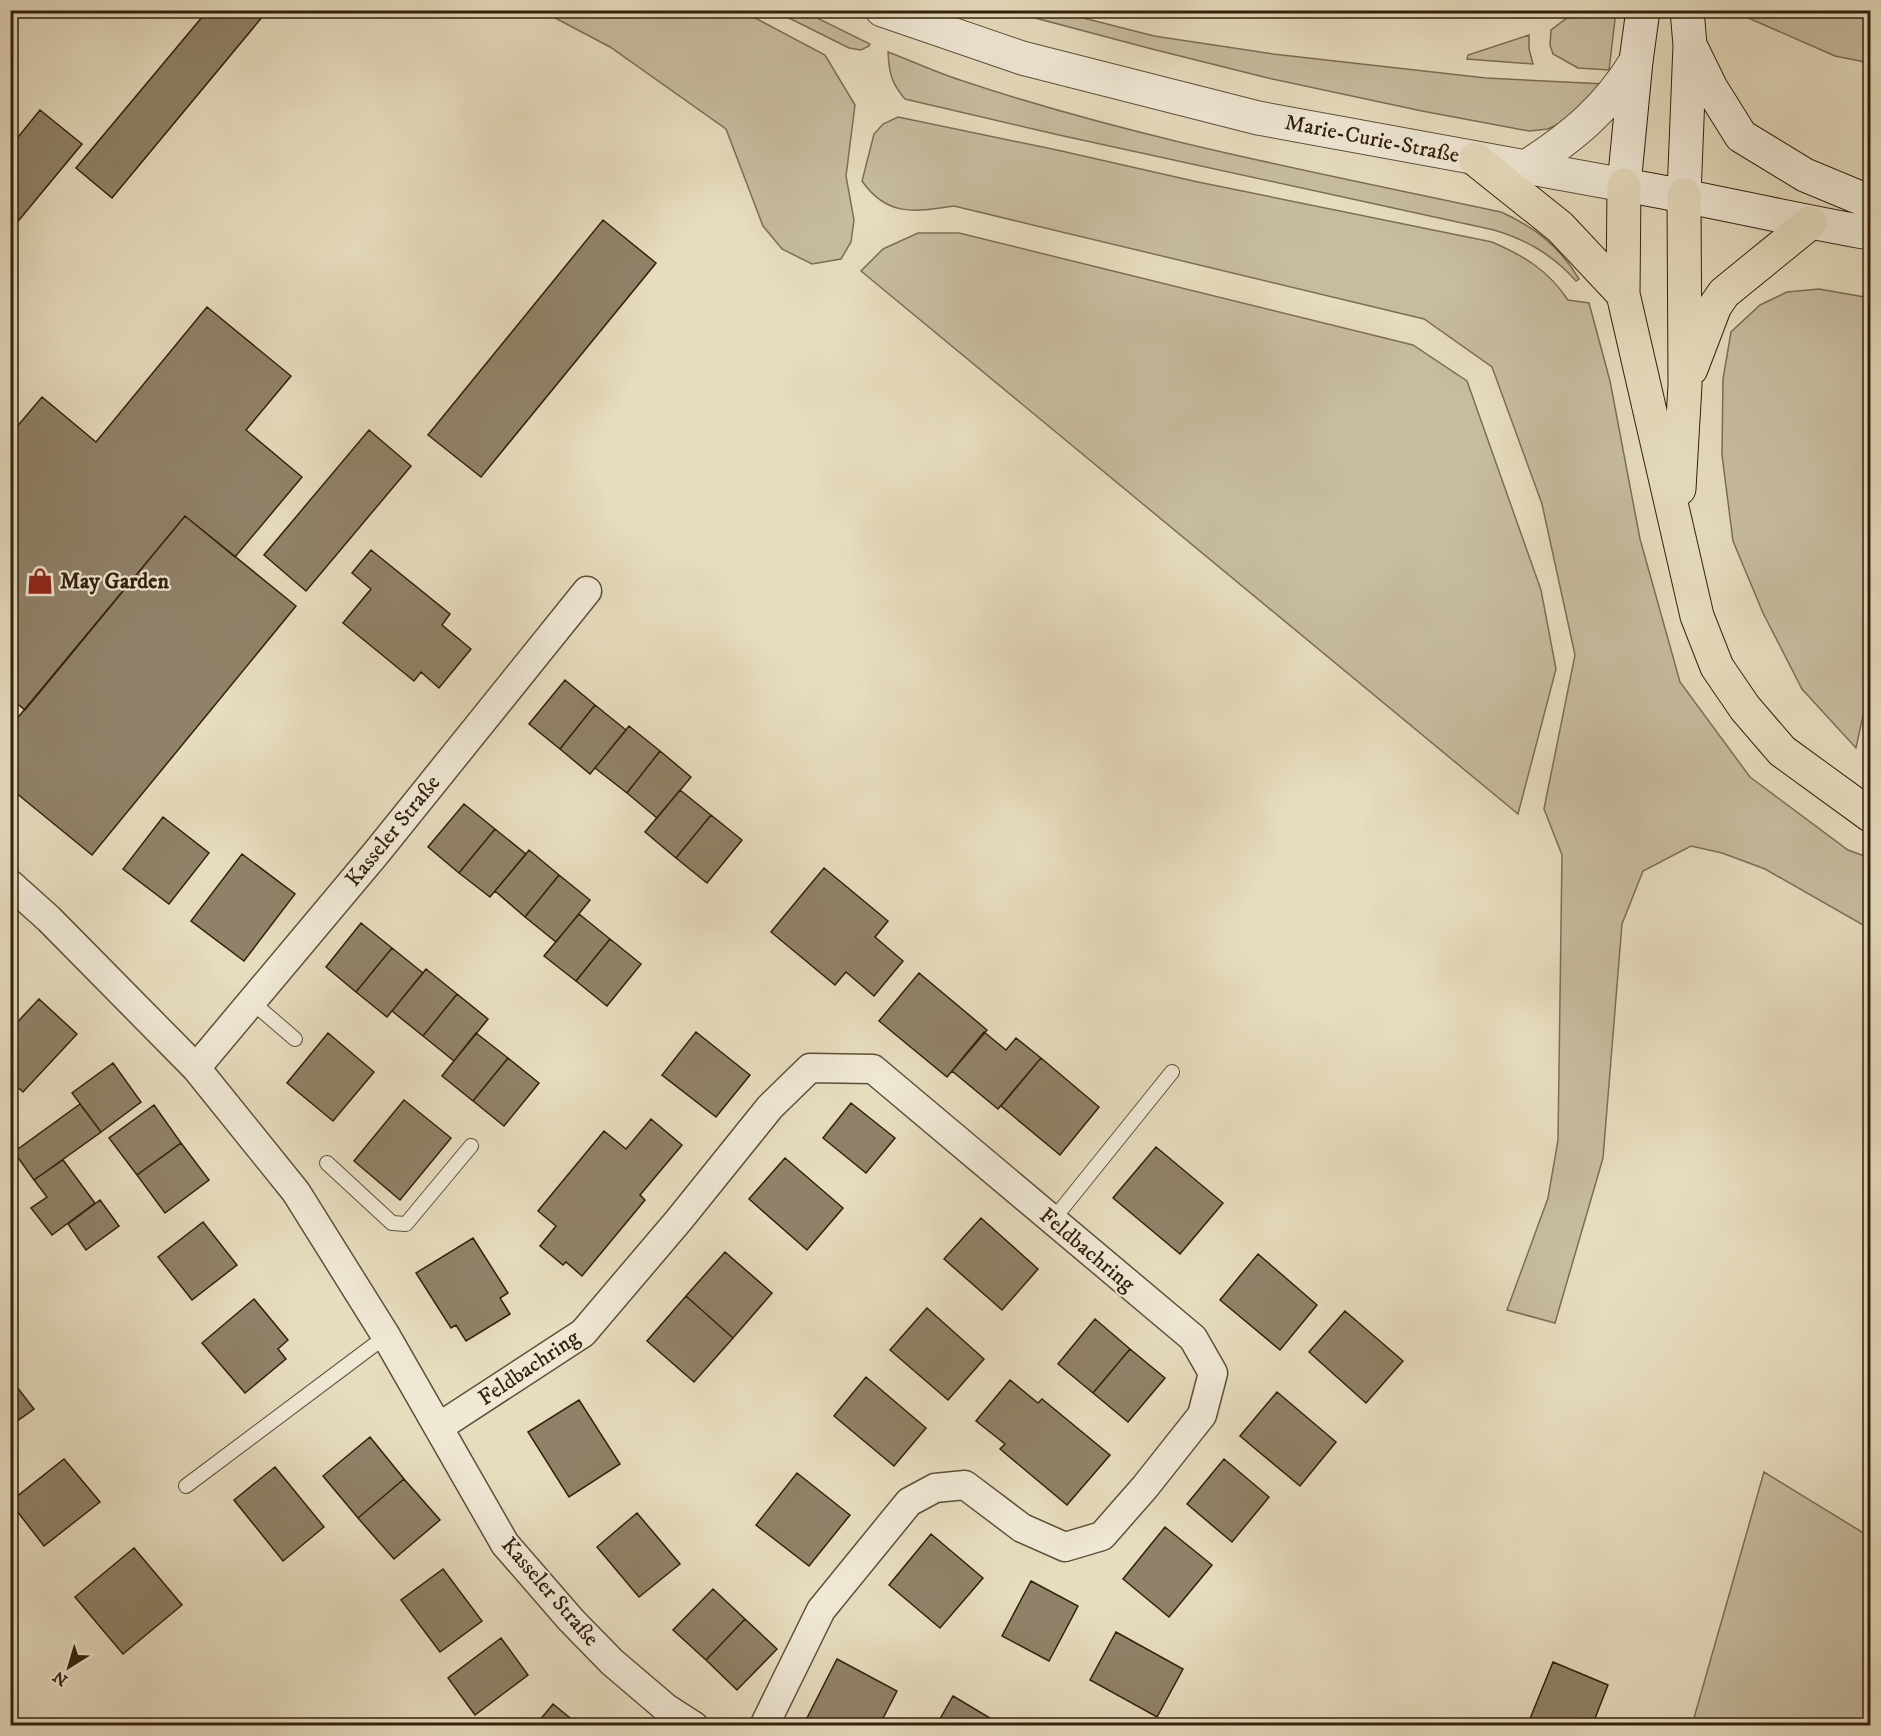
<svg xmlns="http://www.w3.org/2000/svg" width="1881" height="1736" viewBox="0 0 1881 1736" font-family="'IM FELL DW Pica',serif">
<rect width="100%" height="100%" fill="#e6dcbe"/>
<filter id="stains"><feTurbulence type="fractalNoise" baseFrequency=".00333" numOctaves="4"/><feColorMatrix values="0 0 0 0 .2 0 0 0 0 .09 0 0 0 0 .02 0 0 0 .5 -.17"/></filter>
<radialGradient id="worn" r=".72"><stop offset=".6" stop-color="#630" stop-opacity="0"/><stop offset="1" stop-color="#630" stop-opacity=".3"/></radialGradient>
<path fill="#c7bca0" stroke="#7c6e56" stroke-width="1.5" d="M542,11H742L825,55L855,105L846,176L854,220L851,242L841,259L812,264L782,249L763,226L726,129L610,47Z
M775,11H803L870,44L869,46L861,50L849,48Z
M1009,11H1056L1154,36L1273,54L1486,78L1605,84L1571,118L1548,129L1529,131L1422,111L1268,78L1152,49Z
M1586,11H1616L1609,70L1578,68L1553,54L1550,45L1551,30L1567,18Z
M1737,11H1870V63L1835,56L1737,13Z
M1529,35V49L1533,64L1467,59L1468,55Z
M888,52C912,61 935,72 960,80C1136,139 1320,173 1501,212C1535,227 1560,247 1579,279L1576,281C1553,255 1527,240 1494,230L1059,135L905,99C891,83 889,72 888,52Z
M898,117L1057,150L1198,182L1492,242C1524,256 1548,270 1568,300L1589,303L1610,381L1640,539L1680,682L1750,777L1848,850L1870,858V929L1765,869L1722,853L1691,846L1643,871L1622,924L1603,1158L1555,1323L1507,1310L1548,1198L1558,1140L1562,855L1544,809L1575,655L1542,504L1492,367L1424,319L954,206C915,212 887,217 862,181L874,134L883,124Z
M918,233H959L1413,345L1467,381L1541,590L1556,669L1518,814L861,271L883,249Z
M1819,289L1870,298V683L1856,748L1802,689L1763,613L1733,541L1722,455L1723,379L1731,332L1760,305L1787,292Z
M1764,1472L1870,1537V1725H1692Z"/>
<path fill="#908269" stroke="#32200c" stroke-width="1.5" d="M208,10H268L112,198L76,168Z
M40,110L82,144L10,231V147Z
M603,220L656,263L481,477L428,435Z
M207,307L291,376L246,430L302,477L235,557L185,516L25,710L10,698V435L42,397L96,442Z
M369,430L411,466L306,591L264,555Z
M185,516L296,606L92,855L10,788V727Z
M371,550L450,614L442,625L471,649L439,688L421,672L414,681L343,623L371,589L352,573Z
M565,680L595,705L560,749L529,724Z
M595,705L626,730L590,774L560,749Z
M629,726L660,751L627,793L595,768Z
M660,751L691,777L657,818L627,793Z
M680,790L711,815L676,858L645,832Z
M464,804L495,829L459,873L428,847Z
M711,815L742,840L707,883L676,858Z
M163,817L209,853L169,904L123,869Z
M495,829L526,854L490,897L459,873Z
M529,850L559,875L525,917L495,891Z
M242,854L295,894L244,961L191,921Z
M824,868L888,921L875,937L903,961L874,996L846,972L835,985L771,932Z
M559,875L590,900L556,942L525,917Z
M579,914L610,939L576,981L544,956Z
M361,923L392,948L356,992L326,967Z
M610,939L641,964L607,1006L576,981Z
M392,948L423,973L387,1017L356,992Z
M426,969L457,994L423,1036L392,1011Z
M919,973L987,1030L947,1077L879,1021Z
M457,994L488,1019L454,1061L423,1036Z
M39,999L77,1034L23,1092L10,1080V1030Z
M696,1032L750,1075L716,1117L662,1075Z
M984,1032L1006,1050L1016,1038L1041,1058L998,1109L952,1071Z
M328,1033L374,1072L333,1121L287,1083Z
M476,1033L508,1058L473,1101L442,1076Z
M508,1058L539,1083L504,1126L473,1101Z
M1041,1058L1099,1107L1060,1155L1001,1106Z
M113,1063L141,1102L101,1132L72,1093Z
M404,1100L451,1138L400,1200L354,1161Z
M851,1103L895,1138L866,1173L823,1138Z
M80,1104L101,1132L34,1180L14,1152Z
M154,1105L181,1143L137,1175L109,1138Z
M651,1119L682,1145L640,1195L645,1200L582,1276L566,1262L563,1265L540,1246L556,1226L538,1211L604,1131L626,1149Z
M181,1143L209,1180L165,1213L137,1175Z
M1156,1147L1223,1203L1180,1254L1113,1198Z
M785,1158L843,1208L807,1250L749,1199Z
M63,1160L95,1203L52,1235L31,1208L47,1197L34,1180Z
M100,1200L119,1226L86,1250L68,1224Z
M981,1218L1038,1269L1002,1310L944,1259Z
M203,1222L237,1265L192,1300L158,1257Z
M473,1238L508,1293L500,1298L510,1314L466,1341L456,1325L451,1328L416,1273Z
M725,1252L772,1293L733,1338L686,1296Z
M1258,1254L1317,1305L1280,1350L1220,1300Z
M686,1296L733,1338L694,1382L647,1341Z
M254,1299L288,1340L278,1349L286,1359L245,1393L202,1343Z
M927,1308L984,1359L948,1400L890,1350Z
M1345,1311L1403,1361L1366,1403L1309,1352Z
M1095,1319L1130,1349L1093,1393L1058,1364Z
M1130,1349L1165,1378L1128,1422L1093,1393Z
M866,1377L926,1428L894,1466L834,1416Z
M10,1378L34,1409L10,1426Z
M1010,1380L1038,1403L1042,1399L1110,1455L1067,1505L1000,1449L1005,1444L976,1421Z
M1277,1392L1336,1442L1300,1486L1240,1436Z
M579,1400L620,1464L569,1497L528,1432Z
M370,1437L404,1479L358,1518L323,1476Z
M64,1459L100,1502L44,1546L10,1502Z
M1224,1459L1269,1497L1232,1542L1187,1504Z
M275,1467L324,1527L283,1561L234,1500Z
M797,1473L850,1515L809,1566L756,1525Z
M404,1479L440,1520L394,1559L358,1518Z
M637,1513L680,1564L639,1597L597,1547Z
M1165,1527L1212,1565L1169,1617L1123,1579Z
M931,1534L983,1578L940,1628L889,1585Z
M134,1548L182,1605L123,1654L75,1597Z
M443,1569L482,1621L440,1652L401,1600Z
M1031,1581L1078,1606L1049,1661L1002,1636Z
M713,1589L745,1619L706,1660L673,1630Z
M745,1619L777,1649L737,1690L706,1660Z
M1116,1632L1183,1669L1157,1717L1090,1680Z
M501,1638L528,1675L475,1715L448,1678Z
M837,1659L897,1691L879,1726H821L807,1718Z
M1553,1662L1608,1685L1592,1726H1527Z
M953,1696L990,1718L986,1726H936Z
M553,1704L580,1726H535Z
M990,1718L1004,1726H986Z"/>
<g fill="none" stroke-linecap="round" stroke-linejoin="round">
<defs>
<path id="service" d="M252,1002L295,1039
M327,1163L392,1223L406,1224L471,1146
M1052,1221L1172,1072
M186,1486L386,1336"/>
<path id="minor" d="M10,884L49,919L196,1068L296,1192L386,1336L505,1544L571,1620L612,1662L666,1708L694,1726
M196,1068L377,852L587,591
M439,1427L583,1333L679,1220L770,1107L810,1068L873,1069L1193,1338L1213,1373L1202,1415L1145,1487L1102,1536L1065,1547L1022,1528L965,1485L935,1488L909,1502L821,1610L764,1726"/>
<path id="tertiary" d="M882,10L1022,58L1258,118L1624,185
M1526,167C1572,137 1607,109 1636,61"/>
<path id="secondary" d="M1643,10L1636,61L1624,185C1707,199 1788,219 1870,233
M1690,45L1711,88L1741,136L1805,175L1870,202
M1684,195L1690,45L1687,10"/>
<path id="motorway" d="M1475,159L1560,227L1623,294
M1624,185L1623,294L1697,616L1717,667L1745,708L1782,751L1870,815
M1691,369L1715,306L1724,293L1810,223
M1679,489L1685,385L1684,195"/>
</defs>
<use href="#service" stroke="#5f4f38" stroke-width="16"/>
<use href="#minor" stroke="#5f4f38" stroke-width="31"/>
<use href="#tertiary" stroke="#5f4f38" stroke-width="35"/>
<use href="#secondary" stroke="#32200c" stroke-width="35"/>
<use href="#motorway" stroke="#32200c" stroke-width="35"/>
<use href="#service" stroke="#efe8d5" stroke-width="14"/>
<use href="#minor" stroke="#efe8d5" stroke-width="28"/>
<use href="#tertiary" stroke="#efe8d5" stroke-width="33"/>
<use href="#secondary" stroke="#efe8d5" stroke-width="33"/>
<use href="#motorway" stroke="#e6dcbe" stroke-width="33"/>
</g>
<defs>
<symbol id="shop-bare" viewBox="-9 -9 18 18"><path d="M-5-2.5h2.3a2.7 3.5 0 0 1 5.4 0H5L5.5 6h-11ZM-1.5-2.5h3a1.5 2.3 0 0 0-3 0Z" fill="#8f2418" stroke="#efe8d5" stroke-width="2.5" paint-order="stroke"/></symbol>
</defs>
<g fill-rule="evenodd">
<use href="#shop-bare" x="21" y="562" width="38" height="38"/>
</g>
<g text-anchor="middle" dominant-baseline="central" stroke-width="4.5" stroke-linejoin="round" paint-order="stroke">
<g font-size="22" fill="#32200c" stroke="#efe8d5">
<text transform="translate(1372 139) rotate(11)">Marie-Curie-Straße</text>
<text transform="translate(393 831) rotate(-51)">Kasseler Straße</text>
<text transform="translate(1087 1250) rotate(40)">Feldbachring</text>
<text transform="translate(529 1368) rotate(-34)">Feldbachring</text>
<text transform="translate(550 1592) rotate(49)">Kasseler Straße</text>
</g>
<g font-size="22" font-weight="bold" fill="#32200c" stroke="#efe8d5" text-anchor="start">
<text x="60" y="581">May Garden</text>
</g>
</g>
<rect width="1881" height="1736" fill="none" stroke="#e6dcbe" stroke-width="36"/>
<rect x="12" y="12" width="1857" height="1712" fill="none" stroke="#32200c" stroke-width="3"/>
<rect x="18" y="18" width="1845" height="1700" fill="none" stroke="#32200c" stroke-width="1.5"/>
<g transform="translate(69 1667) rotate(217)" stroke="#efe8d5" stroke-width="4.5" paint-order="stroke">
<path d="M0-4.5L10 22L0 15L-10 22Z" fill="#32200c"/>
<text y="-9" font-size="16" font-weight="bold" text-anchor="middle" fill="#32200c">N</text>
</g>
<rect width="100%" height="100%" filter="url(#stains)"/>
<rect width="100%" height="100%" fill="url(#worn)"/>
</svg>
